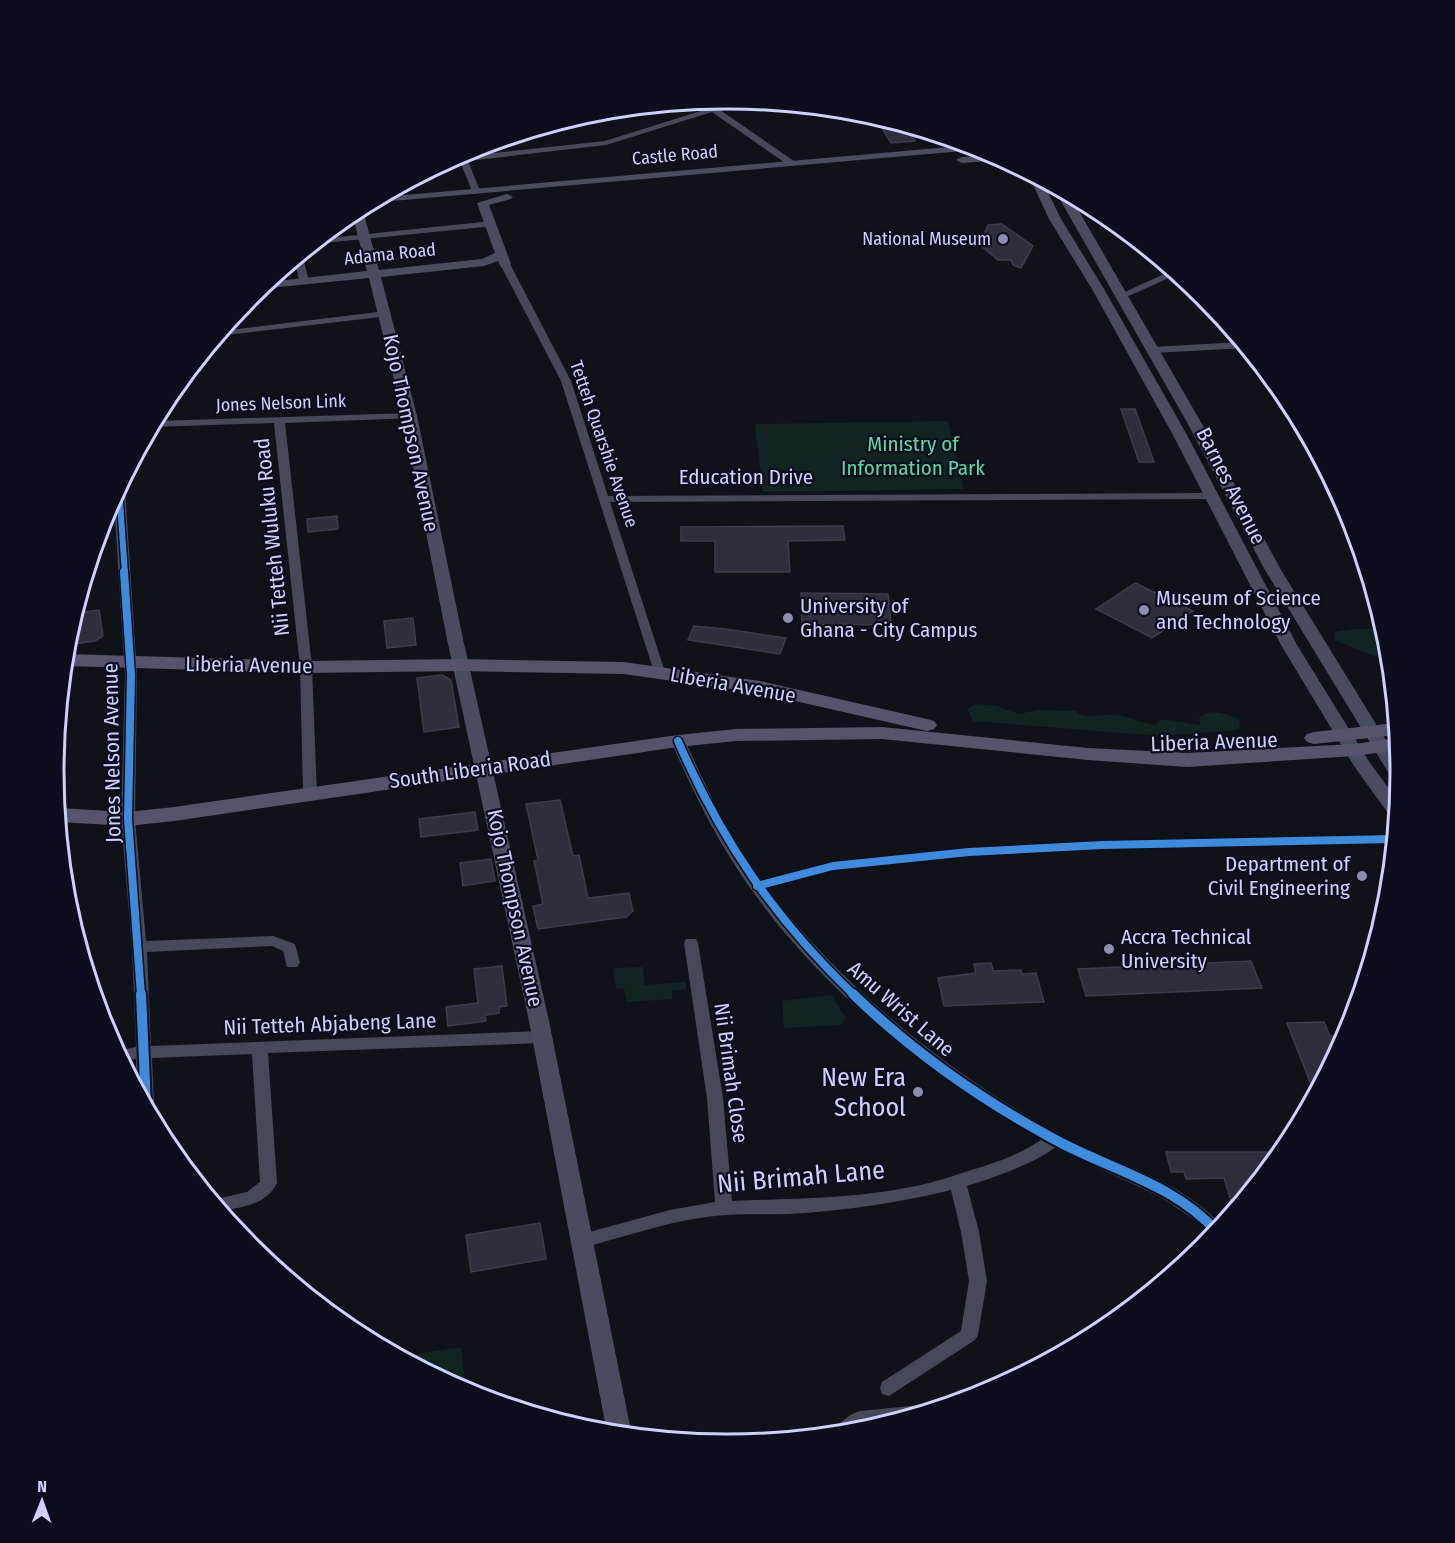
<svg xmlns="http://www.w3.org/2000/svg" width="1455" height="1543" viewBox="0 0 1455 1543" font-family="'Fira Sans Condensed',sans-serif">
<rect width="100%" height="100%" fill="#10121a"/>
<path fill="#112421" d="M948,421L964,489L763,492L755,424Z
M1353,629H1385L1390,662L1334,640L1335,632Z
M975,704L997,706L1019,714L1038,710L1076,711C1085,721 1101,713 1113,715C1129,716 1140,723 1156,725L1160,720C1172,719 1186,724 1200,725L1199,718C1210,707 1228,714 1240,720L1239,730L1160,736L973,721L967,709Z
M643,967L644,985L686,982V989L672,991V999L627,1002L624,988L616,989L613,968Z
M831,995L846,1018L841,1025L784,1028L782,1001Z
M461,1347L466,1392L417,1365L416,1354Z"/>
<path fill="#2e2f3c" stroke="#3c3c4d" stroke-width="1.5" d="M896,122L904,127L937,136L912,137L915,141L891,143L879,123Z
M1002,224L1033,246L1021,268L1013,265L1011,260H998L980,245L988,225Z
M1121,409H1135L1154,462H1139Z
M337,516L338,529L308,532L307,519Z
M843,526L845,540L788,541L790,572H715V541H681V527Z
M1135,583L1193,611L1152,638L1096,609Z
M801,593L888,594L891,622H880V625L839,624V627H802Z
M99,610L103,636L95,641L66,645L75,613Z
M413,618L416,645L387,648L384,621Z
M694,626L725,629L786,638L780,654L688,640Z
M442,675L451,680L459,727L424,732L417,678Z
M560,800L573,856L579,855L588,898L629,893L633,911L626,917L538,929L533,906L543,904L534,861L538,860L526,804Z
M475,812L478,830L421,837L419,819Z
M491,859L495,881L463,886L460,863Z
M1251,961L1262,988L1086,996L1078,969Z
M991,963L993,971L1021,970L1022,974L1036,973L1044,1002L944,1006L938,978L976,973L974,964Z
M502,966L507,1006L499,1007V1013L485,1015L486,1021L448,1026L446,1007L478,1003L474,969Z
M1324,1022L1330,1036H1340L1343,1042L1315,1095L1287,1023Z
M1166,1152H1283L1234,1211L1224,1178L1186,1179L1184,1172H1171Z
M540,1223L546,1259L471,1272L466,1235Z"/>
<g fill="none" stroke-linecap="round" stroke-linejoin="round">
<path fill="#46495a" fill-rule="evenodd" d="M739,99L748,100L720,110L794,161V165H788L712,112L606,145L468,161L480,191L476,194L472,191L460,161L447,162L464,152L466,156L605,141L707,109L697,101L705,100L714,107Z
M491,221L495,224L494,226L314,244L320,239Z
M302,254L309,281L304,284L299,281L295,259Z
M505,261L510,264L571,381L608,496L1211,493L1217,496L1211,499L610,502L665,672L659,676L655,675L561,381L500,264Z
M1173,270L1178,274L1124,298L1116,296Z
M386,311L391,314L389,316L218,336L222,331Z
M1242,342L1247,348L1152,353L1147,350L1152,347Z
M410,413L415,416L414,418L285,423L312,667L317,794L310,798L305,797L303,794L300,667L274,423L152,427L155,421Z
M121,485L125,488L137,675L135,819L146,941L273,936L295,944L300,963L297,967H287L283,951L272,946L147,952L151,1046L543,1031L549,1033L551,1037L549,1041L543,1043L268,1053L277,1183C266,1205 243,1207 221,1211L212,1200L247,1192L260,1182L252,1054L152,1058L154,1105L149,1110L137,1089L136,1059L123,1061L117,1051L136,1047L132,947L121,819L125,675L115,517L104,518L106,511L115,510L114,497Z
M678,737L685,741L722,820L760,880L833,861L969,847L1102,840L1395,835L1394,844L1102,850L969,857L833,871L766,888C845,990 945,1070 1056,1133C1111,1164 1179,1177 1222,1226L1212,1237L1198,1222L1159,1196L1055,1148C1028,1166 998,1176 967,1186L979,1232L987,1281L978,1335L975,1340L889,1396L882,1394L880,1388L882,1382L961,1331L969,1281L961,1232L951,1190C898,1203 843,1211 788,1214C761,1215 734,1213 706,1217C664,1223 623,1237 582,1248L576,1246L573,1241L576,1236L582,1234L670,1210L715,1202L707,1098L684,943L686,939H696L698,943L723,1098L732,1201C805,1198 883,1199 953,1176C986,1165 1011,1160 1041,1140C928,1073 821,991 746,882C715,837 692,790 671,741Z
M921,1405L928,1407L929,1411L881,1425L864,1427L858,1432L832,1434C837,1424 849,1414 860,1411Z"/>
<path fill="#494d60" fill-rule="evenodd" d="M972,145L986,149L369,203L381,197Z
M996,155L1006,160L962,163L956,160L962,157Z
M1031,174L1042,180L1061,219L1104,289L1187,435L1297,645L1370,763L1398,801L1396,818L1390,816L1354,766L1281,645L1173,435L1092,289L1049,219L1029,176Z
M1056,187L1069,194L1202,424L1281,570L1400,763V783L1391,777L1265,570L1188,424L1054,189Z
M507,194L513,197L511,199L489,205L511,264L509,267H501L498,261L484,266L381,277L417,416L463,639L549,1021L632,1436L607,1433L529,1021L447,639L403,416L369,278L259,289L268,282L367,271L352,213L362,207L379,270L482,259L495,253L477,203Z"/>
<path fill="#58536c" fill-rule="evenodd" d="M66,654L306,661L460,659L623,662L760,681L927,719L934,721L937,725L934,729L927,731L760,693L623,674L460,671L306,673L65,666Z
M1396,723L1397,735L1314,744L1307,742L1304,738L1307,734L1314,732Z
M882,727L1088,748L1187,753L1354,744L1398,738L1399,750L1354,756L1187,767L1088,760L882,739L736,741L678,747L174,821L128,826L59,822L58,808L128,812L174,807L678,735L736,729Z"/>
<defs>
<path id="cycleway-far2" d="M119,488L125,574"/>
<path id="cycleway-far1" d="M124,572L131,675L128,819L141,995
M678,741C722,842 775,919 854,995
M757,886L833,866L969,852L1102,845L1394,839"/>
<path id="cycleway" d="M141,994L146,1105
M853,994C912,1051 980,1099 1052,1138C1107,1169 1174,1183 1217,1232"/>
</defs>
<use href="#cycleway-far2" stroke="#0d0e1d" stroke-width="9"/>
<use href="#cycleway-far1" stroke="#0d0e1d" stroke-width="11"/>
<use href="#cycleway" stroke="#0d0e1d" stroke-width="14"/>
<use href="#cycleway-far2" stroke="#408adc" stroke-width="6"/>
<use href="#cycleway-far1" stroke="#408adc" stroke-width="8"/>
<use href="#cycleway" stroke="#408adc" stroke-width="10"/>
</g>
<g fill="#8b8eac" stroke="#0d0e1d" stroke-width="2">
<circle cx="1003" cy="239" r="6"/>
<circle cx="1144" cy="610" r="6"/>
<circle cx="788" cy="618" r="6"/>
<circle cx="1362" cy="876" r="6"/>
<circle cx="1109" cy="949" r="6"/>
<circle cx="918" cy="1092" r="6"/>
</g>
<g text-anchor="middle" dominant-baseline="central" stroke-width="4.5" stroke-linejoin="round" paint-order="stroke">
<g font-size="18" fill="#cdd1fb" stroke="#0d0e1d">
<text transform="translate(675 155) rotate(-5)">Castle Road</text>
<text transform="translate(390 254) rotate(-6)">Adama Road</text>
<text transform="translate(281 403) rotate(-2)">Jones Nelson Link</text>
<text transform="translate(604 444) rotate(71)">Tetteh Quarshie Avenue</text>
</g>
<g font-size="18" fill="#cdd1fb" stroke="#0d0e1d" text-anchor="end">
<text x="991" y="239">National Museum</text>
</g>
<g font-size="21" fill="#cdd1fb" stroke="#0d0e1d">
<text transform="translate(411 433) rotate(78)">Kojo Thompson Avenue</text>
<text x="746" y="477">Education Drive</text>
<text transform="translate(1231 486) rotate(63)">Barnes Avenue</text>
<text transform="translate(272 537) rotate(-96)">Nii Tetteh Wuluku Road</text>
<text transform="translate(249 665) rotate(1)">Liberia Avenue</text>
<text transform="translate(733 685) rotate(10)">Liberia Avenue</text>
<text transform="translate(1214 742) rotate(-2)">Liberia Avenue</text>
<text transform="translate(112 753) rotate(-91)">Jones Nelson Avenue</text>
<text transform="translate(470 770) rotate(-8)">South Liberia Road</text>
<text transform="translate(515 908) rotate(78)">Kojo Thompson Avenue</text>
<text transform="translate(901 1009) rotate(41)">Amu Wrist Lane</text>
<text transform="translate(330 1024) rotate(-2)">Nii Tetteh Abjabeng Lane</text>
<text transform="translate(731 1073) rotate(82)">Nii Brimah Close</text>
</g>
<g font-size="21" fill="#60d5a2" stroke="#0d0e1d">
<text x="913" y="444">Ministry of<tspan x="913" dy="24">Information Park</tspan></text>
</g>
<g font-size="21" fill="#cdd1fb" stroke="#0d0e1d" text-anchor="start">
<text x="1156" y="598">Museum of Science<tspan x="1156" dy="24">and Technology</tspan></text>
<text x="800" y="606">University of<tspan x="800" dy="24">Ghana - City Campus</tspan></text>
<text x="1350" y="864" text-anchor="end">Department of<tspan x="1350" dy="24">Civil Engineering</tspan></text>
<text x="1121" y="937">Accra Technical<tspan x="1121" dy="24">University</tspan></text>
</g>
<g font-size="26" fill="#cdd1fb" stroke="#0d0e1d" text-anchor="end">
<text x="906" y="1077">New Era<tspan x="906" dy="30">School</tspan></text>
</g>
<g font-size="26" fill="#cdd1fb" stroke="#0d0e1d">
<text transform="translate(801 1177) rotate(-5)">Nii Brimah Lane</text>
</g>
</g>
<path d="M0 0H1455V1543H0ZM726 109H728A662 662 0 0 1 1390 771V772A662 662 0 0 1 728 1434H726A662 662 0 0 1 64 772V771A662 662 0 0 1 726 109Z" fill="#0d0e1d" fill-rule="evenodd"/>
<path fill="none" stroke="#cdd1fb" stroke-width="3" d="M726 109H728A662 662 0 0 1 1390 771V772A662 662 0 0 1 728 1434H726A662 662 0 0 1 64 772V771A662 662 0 0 1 726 109Z"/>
<g transform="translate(42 1501) rotate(1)" stroke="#0d0e1d" stroke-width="4.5" paint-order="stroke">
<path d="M0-4.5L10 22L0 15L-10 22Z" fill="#cdd1fb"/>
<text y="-9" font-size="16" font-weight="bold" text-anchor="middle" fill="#cdd1fb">N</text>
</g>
</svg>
